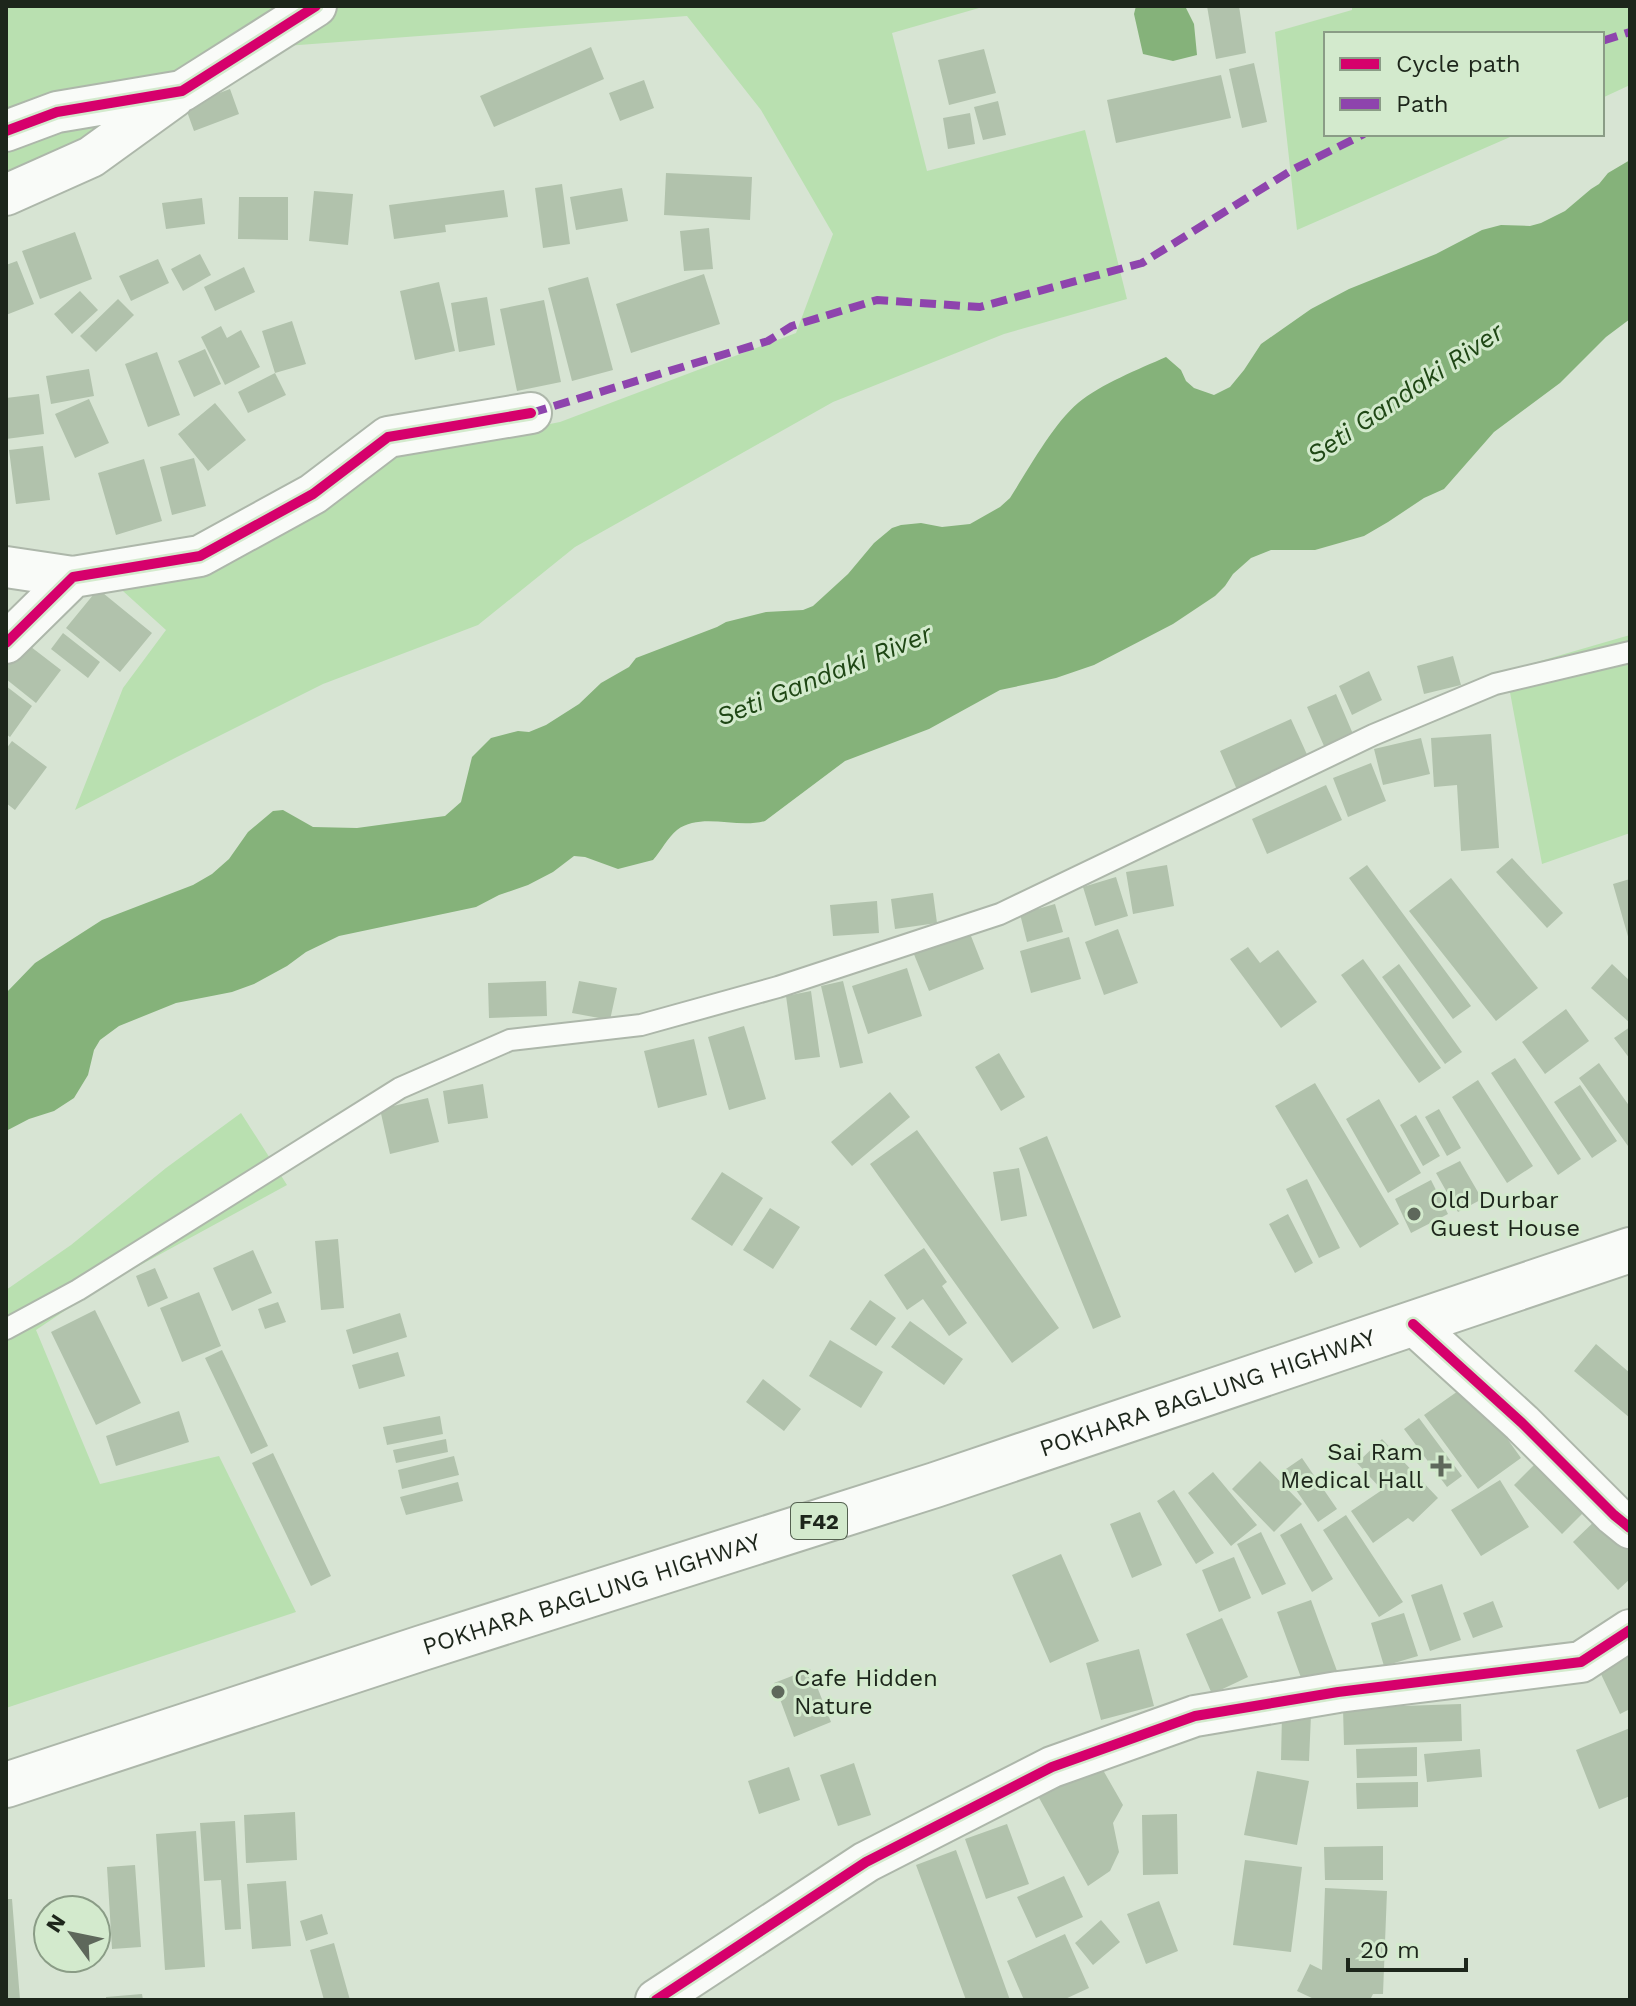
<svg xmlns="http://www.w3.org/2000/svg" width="1636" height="2006" viewBox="0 0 1636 2006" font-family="'Work Sans',sans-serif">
<rect width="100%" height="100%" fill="#d7e4d3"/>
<path fill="#b9e0b0" d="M6,6H986L892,33L927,171L1085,130L1127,299L1004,334L833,402L575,547L478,625L323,684L177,757L75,810L123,688L166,630L113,582L209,575L317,508L388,456L560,422L796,333L833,234L761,110L687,16L272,47L6,202Z
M1352,6H1630V85L1602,98V34H1326V134H1517L1297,230L1275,32L1352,10Z
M1630,635V833L1542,864L1506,671Z
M241,1113L287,1185L100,1287L36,1330L100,1484L219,1456L296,1612L6,1708V1290L71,1245L166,1168Z"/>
<path fill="#85b27a" d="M1136,6H1185L1194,24L1197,55L1173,61L1143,54L1134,14Z
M1630,160V319L1606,337L1560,383L1494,432L1444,489L1424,498L1388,522L1364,536L1315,550H1271L1251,558L1233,574L1225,586L1215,596L1173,624L1094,665L1056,678L1000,690L929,729L845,761L765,821C737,829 701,812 677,830C668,837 661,851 653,860L618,869L585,857L574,856L553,872L528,885L499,895L476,907L339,936L306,952L287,966L254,984L232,992L176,1003L119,1026L100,1040L94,1050L88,1075L74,1098L54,1111L29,1119L6,1131V993L35,963L102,920L193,885L212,874L229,859L248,832L273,811L283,810L313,827L357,828L445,816L461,802L472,757L491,738L518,731L529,732L546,725L579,704L601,683L629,667L636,658L717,627L726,622L766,612L803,610L813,606L848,574L874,543L892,528L901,525L921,523L942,527L970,524L1000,507L1010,498C1028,470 1053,424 1078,403C1101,384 1139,369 1166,357L1181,370L1186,381L1194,388L1214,395L1230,387L1244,370L1261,344L1311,309L1349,289L1436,254L1482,230L1501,225L1530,226L1541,223L1565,211L1591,189L1599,184L1608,173Z"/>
<path fill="#b1c2ac" d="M1207,6H1239L1246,53L1216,59Z
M591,47L604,79L494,127L480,96Z
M984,49L996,93L949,105L938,60Z
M1254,63L1267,122L1242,128L1229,69Z
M1221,75L1231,118L1116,143L1107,100Z
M644,80L654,108L620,121L609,93Z
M230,89L239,114L194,131L185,106Z
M998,101L1006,135L983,140L974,107Z
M970,113L975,144L948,149L943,118Z
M666,173L752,177L750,220L664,215Z
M562,184L570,244L543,248L535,188Z
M622,188L628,221L576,230L570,197Z
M504,190L508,217L445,225L446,232L394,239L389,205Z
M314,191L353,194L348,245L309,241Z
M239,197H288V240L238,239Z
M202,198L205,224L166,229L162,203Z
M709,228L713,269L684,271L680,231Z
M75,232L92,279L40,299L22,251Z
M200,254L211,275L183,291L171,269Z
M158,259L169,283L131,301L119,276Z
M17,261L34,304L6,315V265Z
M244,267L255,292L215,311L204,287Z
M704,274L720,324L631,353L616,304Z
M588,277L613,370L572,381L548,288Z
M439,282L455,351L415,360L400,291Z
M80,291L98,310L72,334L54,314Z
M487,297L495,345L459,352L451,303Z
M118,299L134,315L96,352L80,336Z
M544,300L561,382L517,391L500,309Z
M292,321L306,364L275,373L262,331Z
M221,326L227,338L241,330L260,367L225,385L201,337Z
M205,349L221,384L194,397L178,361Z
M157,352L180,415L148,427L125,364Z
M89,369L94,396L51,404L46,376Z
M275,373L286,395L248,413L238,392Z
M39,394L44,434L6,439V398Z
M89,399L109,443L75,458L55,414Z
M215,403L246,440L208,471L178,434Z
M43,446L50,500L16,504L9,450Z
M194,458L206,506L172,515L160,467Z
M144,459L162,521L116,535L98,473Z
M98,589L152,633L120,672L66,628Z
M63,633L100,662L88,678L51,649Z
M22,640L61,670L36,703L6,679V661Z
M1453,656L1461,685L1424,694L1417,666Z
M1369,671L1382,700L1352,715L1339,686Z
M6,686L32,706L10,737L6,734Z
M1336,694L1353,734L1324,746L1307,707Z
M1291,719L1309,759L1238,792L1220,751Z
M1491,734L1499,848L1461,851L1457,785L1434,787L1431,738Z
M1421,738L1430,774L1383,785L1374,749Z
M12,741L47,767L15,810L6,803V749Z
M1371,763L1386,801L1348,817L1333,778Z
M1326,785L1342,820L1267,854L1252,819Z
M1512,858L1563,913L1547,928L1496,872Z
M1167,865L1174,906L1133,914L1126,872Z
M1367,865L1471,1006L1453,1019L1349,878Z
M1116,877L1128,916L1095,926L1083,887Z
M1451,878L1538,988L1496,1021L1409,911Z
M1630,879V940H1629L1613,884Z
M933,893L937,923L895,929L891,899Z
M877,901L879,933L833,936L830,905Z
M1055,904L1063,932L1027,942L1020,914Z
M1118,929L1138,983L1104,995L1085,942Z
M969,931L984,969L929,991L913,952Z
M1069,937L1081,979L1031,993L1020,951Z
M1248,947L1260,963L1278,950L1317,1002L1281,1028L1230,959Z
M1363,959L1441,1068L1419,1083L1341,975Z
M1399,964L1462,1052L1445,1064L1382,977Z
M1612,964L1630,981V1023L1591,988Z
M907,968L922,1016L868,1034L852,986Z
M546,981L547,1016L489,1018L488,983Z
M579,981L617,988L610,1020L572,1013Z
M843,981L863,1063L840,1068L821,986Z
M811,991L820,1057L795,1060L786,996Z
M1566,1009L1589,1041L1545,1074L1522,1042Z
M744,1026L766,1099L729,1110L708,1037Z
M1630,1027V1059L1614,1038Z
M694,1039L707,1095L658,1108L644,1051Z
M999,1053L1025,1097L1001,1111L975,1067Z
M1515,1058L1581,1159L1558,1175L1491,1073Z
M1599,1063L1630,1107V1144L1628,1146L1579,1078Z
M1478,1080L1533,1166L1507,1183L1452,1097Z
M1315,1083L1399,1224L1360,1248L1275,1106Z
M483,1084L488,1118L448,1124L443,1091Z
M1580,1085L1617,1141L1592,1158L1554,1102Z
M890,1092L910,1117L852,1166L831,1142Z
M428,1098L439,1142L390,1154L380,1109Z
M1379,1099L1421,1173L1388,1193L1346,1119Z
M1439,1109L1461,1148L1447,1156L1425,1117Z
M1416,1115L1440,1156L1423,1166L1400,1125Z
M917,1130L1059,1328L1012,1363L870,1164Z
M1047,1136L1121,1317L1093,1329L1019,1148Z
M1460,1161L1482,1199L1458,1212L1436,1173Z
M1019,1168L1027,1216L1001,1221L993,1172Z
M722,1172L763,1198L732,1246L691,1219Z
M1307,1179L1340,1248L1319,1258L1286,1189Z
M1431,1180L1448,1214L1411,1233L1395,1199Z
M770,1208L800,1227L773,1269L743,1250Z
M1288,1214L1313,1263L1295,1273L1269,1224Z
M338,1239L344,1308L321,1310L315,1241Z
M924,1248L947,1282L942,1286L967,1323L949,1336L923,1299L907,1310L884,1275Z
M253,1250L272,1293L232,1311L213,1268Z
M155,1268L168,1298L148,1307L136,1276Z
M199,1292L221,1346L182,1362L160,1308Z
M870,1300L896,1318L876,1346L850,1329Z
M278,1302L286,1322L265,1329L258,1309Z
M95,1310L141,1403L96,1425L51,1332Z
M400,1313L407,1337L353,1354L346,1330Z
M910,1321L963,1359L944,1385L891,1347Z
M830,1340L883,1372L861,1408L809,1376Z
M1596,1344L1630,1373V1418L1574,1371Z
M222,1350L268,1446L251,1454L205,1358Z
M398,1352L405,1376L359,1389L352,1365Z
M763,1379L801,1409L784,1431L746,1402Z
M1468,1384L1521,1458L1478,1489L1424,1415Z
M179,1411L189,1442L116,1466L106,1436Z
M440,1416L443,1434L387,1445L383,1427Z
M1419,1418L1462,1476L1447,1487L1404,1429Z
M446,1439L448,1452L396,1463L393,1450Z
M1382,1439L1438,1498L1413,1522L1408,1518L1373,1543L1351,1511L1382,1490L1357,1463Z
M273,1453L331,1576L311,1586L252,1463Z
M454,1456L459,1475L402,1489L398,1470Z
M1302,1458L1337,1509L1318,1522L1283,1471Z
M1539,1460L1587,1509L1562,1534L1514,1485Z
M1260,1461L1302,1504L1274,1532L1232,1489Z
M1213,1472L1257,1525L1231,1546L1188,1493Z
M1500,1480L1529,1527L1481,1556L1451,1510Z
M458,1482L463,1501L406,1515L400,1497Z
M1174,1490L1214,1553L1196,1564L1157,1501Z
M1140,1512L1162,1565L1132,1578L1110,1524Z
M1346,1515L1403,1602L1379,1617L1323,1530Z
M1601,1515L1630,1545V1579L1618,1590L1573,1542Z
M1301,1523L1333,1579L1312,1592L1280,1535Z
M1261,1532L1286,1584L1262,1595L1237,1544Z
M1061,1554L1099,1641L1050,1663L1012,1575Z
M1234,1557L1251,1598L1219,1612L1202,1570Z
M1442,1584L1461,1640L1430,1651L1411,1595Z
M1311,1600L1337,1671L1303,1683L1277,1612Z
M1493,1601L1503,1627L1473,1638L1463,1613Z
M1404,1613L1418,1656L1384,1666L1371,1623Z
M1222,1618L1248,1677L1212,1694L1186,1634Z
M1139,1649L1154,1706L1101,1720L1086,1663Z
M1630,1655V1709L1620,1714L1599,1670Z
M810,1669L831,1722L794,1737L774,1683Z
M1461,1704L1462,1741L1344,1745L1343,1708Z
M1282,1714L1311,1715L1309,1761L1281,1760Z
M1630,1728V1796L1599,1809L1576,1750Z
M1417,1747V1776L1357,1778L1356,1749Z
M1480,1749L1482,1777L1427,1782L1424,1754Z
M854,1763L871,1815L838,1826L820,1775Z
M1099,1763L1123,1805L1113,1823L1119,1852L1110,1871L1088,1886L1038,1796Z
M789,1767L800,1800L759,1814L748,1781Z
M1257,1771L1309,1781L1297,1845L1244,1835Z
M1418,1782V1807L1357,1809L1356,1783Z
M295,1812L297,1860L246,1863L244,1815Z
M1177,1814L1178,1874L1143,1875L1142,1815Z
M235,1821L241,1929L225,1930L221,1880L204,1881L200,1823Z
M1007,1824L1029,1884L986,1899L965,1839Z
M196,1831L205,1967L165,1970L156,1834Z
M1383,1846V1880H1325L1324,1847Z
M956,1850L1010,2000H966L916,1865Z
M1245,1860L1302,1867L1291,1952L1233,1945Z
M135,1865L141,1947L112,1949L107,1867Z
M1064,1876L1083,1917L1036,1938L1017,1897Z
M286,1881L291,1946L252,1949L247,1884Z
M1325,1888L1387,1891L1383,1994H1373L1370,2000H1316L1297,1991L1310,1964L1322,1970Z
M6,1899H12L20,2000H6Z
M1159,1901L1178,1951L1146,1964L1127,1914Z
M322,1914L328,1934L306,1941L300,1921Z
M1101,1920L1120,1942L1093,1965L1075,1943Z
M1065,1934L1089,1988L1063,2000H1024L1007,1961Z
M334,1943L350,2000H324L310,1950Z
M142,1994L143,2000H106V1997Z"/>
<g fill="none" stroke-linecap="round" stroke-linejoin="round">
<defs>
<path id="service" d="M6,1329L78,1290L400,1088L510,1040L641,1025L778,987L1000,914L1373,735L1495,684L1630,652"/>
<path id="minor" d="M6,131L57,112L182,91L316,6
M6,195L91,157L174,97
M6,567L73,577
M6,643L73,577L200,556L313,494L388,437L531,413
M1413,1324L1522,1423L1614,1515L1630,1528
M656,2000L866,1862L1052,1767L1195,1716L1338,1692L1581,1662L1630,1630"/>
<g id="trunk">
<path id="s1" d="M6,1785L422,1648L935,1485L1630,1250"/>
</g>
</defs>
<use href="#service" stroke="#adb7aa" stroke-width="24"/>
<use href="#minor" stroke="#adb7aa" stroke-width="44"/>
<use href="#trunk" stroke="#adb7aa" stroke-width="48"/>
<use href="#service" stroke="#f9fbf8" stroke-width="20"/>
<use href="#minor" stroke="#f9fbf8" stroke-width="40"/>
<use href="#trunk" stroke="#f9fbf8" stroke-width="44"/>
<path stroke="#8e44ad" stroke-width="8" stroke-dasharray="16 8" stroke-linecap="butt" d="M1602,41L1630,32
M531,413L768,341L792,326L877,300L980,307L1142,263L1292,170L1364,134"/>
<defs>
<path id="cycleway" d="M6,131L57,112L182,91L316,6
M6,643L73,577L200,556L313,494L388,437L531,413
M1413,1324L1522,1423L1614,1515L1630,1528
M656,2000L866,1862L1052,1767L1195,1716L1338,1692L1581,1662L1630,1630"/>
</defs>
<use href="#cycleway" stroke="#d3eacd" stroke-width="15"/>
<use href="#cycleway" stroke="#d6006c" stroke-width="10"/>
</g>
<g fill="#5e685b" stroke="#d3eacd" stroke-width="3">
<circle cx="1414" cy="1214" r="8"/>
<path d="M1437 1454h8v8h8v8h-8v8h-8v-8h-8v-8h8z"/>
<circle cx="778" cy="1692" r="8"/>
</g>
<g text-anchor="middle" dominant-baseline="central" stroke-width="6" stroke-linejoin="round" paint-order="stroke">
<rect fill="#d3eacd" stroke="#546150" stroke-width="2" x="791" y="1503" width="56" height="36" rx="6"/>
<g font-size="22" font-weight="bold" fill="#1d261b">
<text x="819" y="1521">F42</text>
</g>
<g font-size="24" fill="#1d261b" stroke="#d3eacd" text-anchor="start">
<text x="1430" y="1200">Old Durbar<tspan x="1430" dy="28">Guest House</tspan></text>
<text x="1423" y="1452" text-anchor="end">Sai Ram<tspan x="1423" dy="28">Medical Hall</tspan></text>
<text x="794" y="1678">Cafe Hidden<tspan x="794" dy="28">Nature</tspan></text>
</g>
<g font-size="24" fill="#1d261b" stroke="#d3eacd">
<text stroke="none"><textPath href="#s1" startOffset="1264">POKHARA BAGLUNG HIGHWAY</textPath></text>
<text stroke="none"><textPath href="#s1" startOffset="616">POKHARA BAGLUNG HIGHWAY</textPath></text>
</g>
<g font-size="26" font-style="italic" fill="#1f4715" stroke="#d3eacd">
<text transform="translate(1405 393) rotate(-34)">Seti Gandaki River</text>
<text transform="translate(824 675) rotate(-22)">Seti Gandaki River</text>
</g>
</g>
<rect width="1636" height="2006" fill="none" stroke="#1d261b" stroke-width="16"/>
<rect x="1324" y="32" width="280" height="104" fill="#d3eacd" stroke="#8a9c86" stroke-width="2"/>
<rect x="1340" y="58" width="40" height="12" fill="#d6006c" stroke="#8a9c86" stroke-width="2"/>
<text x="1396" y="72" font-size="24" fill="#1d261b">Cycle path</text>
<rect x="1340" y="98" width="40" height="12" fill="#8e44ad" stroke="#8a9c86" stroke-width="2"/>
<text x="1396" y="112" font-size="24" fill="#1d261b">Path</text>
<g transform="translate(72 1934) rotate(303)"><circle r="38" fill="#d3eacd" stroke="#8a9c86" stroke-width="2"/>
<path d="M0-6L14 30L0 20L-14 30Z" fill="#5e685b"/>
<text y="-12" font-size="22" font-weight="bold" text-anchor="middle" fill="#1d261b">N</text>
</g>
<path d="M1348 1958v12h118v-12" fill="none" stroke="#1d261b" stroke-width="4"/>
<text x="1360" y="1958" font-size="24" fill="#1d261b" stroke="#d3eacd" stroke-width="6" paint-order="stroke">20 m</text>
</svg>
